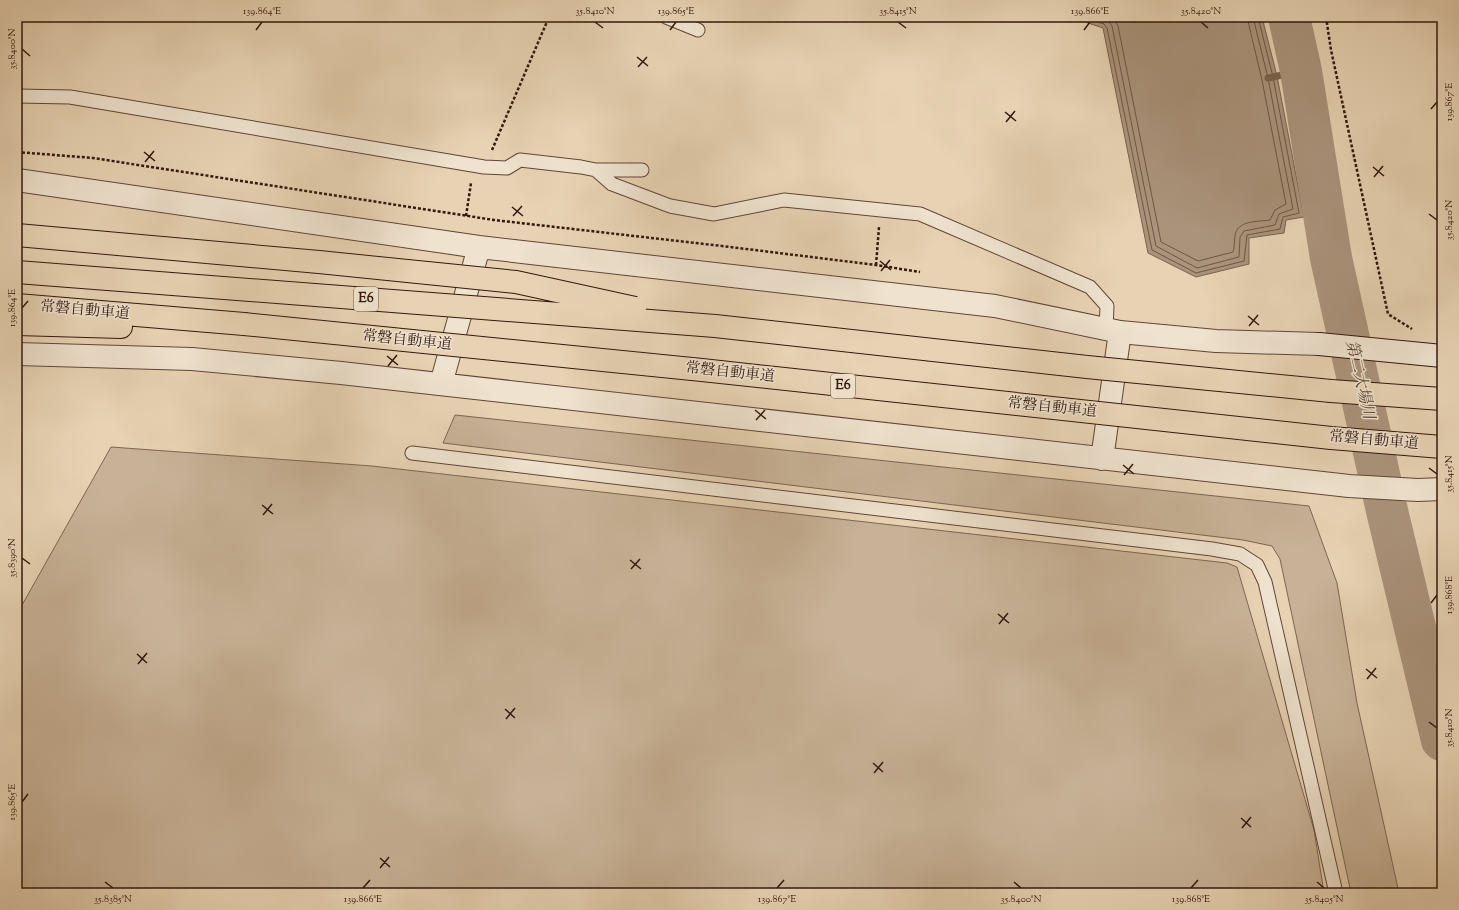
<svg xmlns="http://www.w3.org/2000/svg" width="1459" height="910" viewBox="0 0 1459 910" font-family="'Sorts Mill Goudy','Noto Serif JP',serif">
<rect width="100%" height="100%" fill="#e7d2b3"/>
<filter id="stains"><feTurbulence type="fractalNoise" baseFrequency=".005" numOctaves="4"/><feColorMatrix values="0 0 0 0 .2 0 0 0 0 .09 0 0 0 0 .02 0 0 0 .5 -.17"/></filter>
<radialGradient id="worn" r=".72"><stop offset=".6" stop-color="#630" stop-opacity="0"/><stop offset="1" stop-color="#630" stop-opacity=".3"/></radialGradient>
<path fill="#c8b297" stroke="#7e6552" d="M455,415L1309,506L1337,583L1357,703L1399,893H1351L1280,559L1272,546L1243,540L443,443Z
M111,447L372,466L1227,563L1237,567L1314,830L1324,893H17V614Z"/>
<path fill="#aa937b" stroke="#7a624f" d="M1070,17H1262L1277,76L1304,217L1286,220L1284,233L1249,238V264L1196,277L1148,253L1103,28Z"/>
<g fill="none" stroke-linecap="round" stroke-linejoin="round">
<path stroke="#6e5644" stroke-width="1" d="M1083,17L1104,24L1107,28L1152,250L1196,273L1244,261L1247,235L1280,229L1283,217L1299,213L1273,77L1258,17
M1099,17L1108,20L1112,26L1156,246L1197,268L1239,257L1240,237L1244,231L1275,225L1279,214L1293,209L1268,78L1253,17
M1113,17L1118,26L1161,242L1198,261L1233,252C1235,247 1234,242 1235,236C1237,220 1257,222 1270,220L1275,210L1286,204L1262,80L1247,17"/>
<path stroke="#7a624f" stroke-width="7" d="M1268,78L1301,71"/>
<path stroke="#aa937b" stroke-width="42" d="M1289,17L1301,71L1331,258L1388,515L1442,740"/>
<defs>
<path id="lane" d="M666,17L698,30
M17,96L70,97L484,167L507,168L520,160L581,167L596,170L612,184L670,206L714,214L784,200L920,214L1090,287L1107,306L1106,329
M596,170H642
M412,453L1212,549L1240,554L1257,565L1265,582L1336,893"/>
<path id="street" d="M17,180L479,247L995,306L1120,332L1216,341L1319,344
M17,354L192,359L341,373L1349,486L1418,490L1442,489
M441,384L479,247
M1102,459L1120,332"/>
<path id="secondary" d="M1319,344L1442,356"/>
<path id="highway" d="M17,305L244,324
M17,324L121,327
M1331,391L1442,399"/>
</defs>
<use href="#lane" stroke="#604636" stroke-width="15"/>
<use href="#street" stroke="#604636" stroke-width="24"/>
<use href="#secondary" stroke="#33180d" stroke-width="24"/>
<use href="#highway" stroke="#33180d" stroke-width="24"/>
<path stroke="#33180d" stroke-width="2.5" stroke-dasharray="3 2" stroke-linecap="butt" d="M1326,17L1331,50L1388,314L1412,329
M492,150L549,17
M17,152L93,158L494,220L722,246L876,265L920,272
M466,216L471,183
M876,265L879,227"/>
<use href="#lane" stroke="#efe2ce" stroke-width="13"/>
<use href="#street" stroke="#efe2ce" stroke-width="22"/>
<use href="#secondary" stroke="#efe2ce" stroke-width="22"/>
<use href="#highway" stroke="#e7d2b3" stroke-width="22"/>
<defs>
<path id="highway-bridge" d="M17,235L319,262L516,282L635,308
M17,272L715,326L1087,367L1331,391
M244,324L702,370L1331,438L1442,447"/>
</defs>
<use href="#highway-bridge" stroke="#33180d" stroke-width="24" stroke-linecap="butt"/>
<use href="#highway-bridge" stroke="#e7d2b3" stroke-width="22"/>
</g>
<path fill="none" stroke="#33180d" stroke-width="1.5" d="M595,22L603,28M898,22L906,28M1201,22L1208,28M256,30L262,22M670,30L676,22M1084,30L1090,22M22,49L30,56M637,57L648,66M638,67L647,57M1431,109L1437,102M1005,112L1016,121M1006,122L1015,111M144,152L155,161M145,162L154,151M1373,167L1384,176M1374,177L1383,166M512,207L523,216M1429,214L1437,220M513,216L522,206M880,261L891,270M881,271L890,260M22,308L28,301M1248,316L1259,325M1249,326L1258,315M387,356L398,365M388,366L397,355M755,410L766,419M756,420L765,410M1123,465L1134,474M1429,468L1437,474M1124,475L1133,464M262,505L273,514M263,515L272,504M22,558L30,564M630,560L641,569M631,569L640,559M1431,603L1437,595M998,614L1009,623M999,624L1008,613M137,654L147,663M138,664L147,653M1366,669L1377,678M1367,679L1376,668M505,709L515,718M506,719L515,708M1429,722L1437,728M873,763L883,772M874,773L883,762M22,802L28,794M1241,818L1251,827M1242,828L1251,817M380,858L390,867M380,868L389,857M105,882L113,888M1014,882L1021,888M1317,882L1324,888M363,888L370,880M777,888L784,880M1191,888L1198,880"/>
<g text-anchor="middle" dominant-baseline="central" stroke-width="3" stroke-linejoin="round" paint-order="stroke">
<g fill="#efe2ce" stroke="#6b5547" stroke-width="1">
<rect x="354" y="287" width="24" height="24" rx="3"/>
<rect x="831" y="374" width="24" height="24" rx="3"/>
</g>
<g font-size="14" font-weight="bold" fill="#33180d">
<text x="366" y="299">E6</text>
<text x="843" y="386">E6</text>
</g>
<g font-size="15" fill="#33180d" stroke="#efe2ce">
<text transform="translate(85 311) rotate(5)">常磐自動車道</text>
<text transform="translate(407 341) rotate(6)">常磐自動車道</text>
<text transform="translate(730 373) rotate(6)">常磐自動車道</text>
<text transform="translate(1052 408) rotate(6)">常磐自動車道</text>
<text transform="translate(1374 441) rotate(5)">常磐自動車道</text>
</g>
<g font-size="16" font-style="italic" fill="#5d4334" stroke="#efe2ce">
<text transform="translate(1359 380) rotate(77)">第二大場川</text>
</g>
</g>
<rect width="1459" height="910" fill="none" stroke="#e7d2b3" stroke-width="44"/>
<rect x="22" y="22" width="1415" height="866" fill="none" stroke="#33180d" stroke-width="1.5"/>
<g font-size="10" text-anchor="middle" fill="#33180d">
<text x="262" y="14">139.864°E</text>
<text x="595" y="14">35.8410°N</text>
<text x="676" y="14">139.865°E</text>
<text x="898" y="14">35.8415°N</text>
<text x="1090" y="14">139.866°E</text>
<text x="1201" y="14">35.8420°N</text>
<text transform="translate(11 49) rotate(-90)" y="4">35.8400°N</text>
<text transform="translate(1448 102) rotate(-90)" y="4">139.867°E</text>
<text transform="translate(1448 220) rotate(-90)" y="4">35.8420°N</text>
<text transform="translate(11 308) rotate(-90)" y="4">139.864°E</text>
<text transform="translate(1448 474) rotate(-90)" y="4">35.8415°N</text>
<text transform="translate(11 558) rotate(-90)" y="4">35.8390°N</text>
<text transform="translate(1448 595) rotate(-90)" y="4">139.868°E</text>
<text transform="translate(1448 728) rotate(-90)" y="4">35.8410°N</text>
<text transform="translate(11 802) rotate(-90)" y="4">139.865°E</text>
<text x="113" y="902">35.8385°N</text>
<text x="363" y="902">139.866°E</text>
<text x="777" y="902">139.867°E</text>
<text x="1021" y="902">35.8400°N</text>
<text x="1191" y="902">139.868°E</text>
<text x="1324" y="902">35.8405°N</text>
</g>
<rect width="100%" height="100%" filter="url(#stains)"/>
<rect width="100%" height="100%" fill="url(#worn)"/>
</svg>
